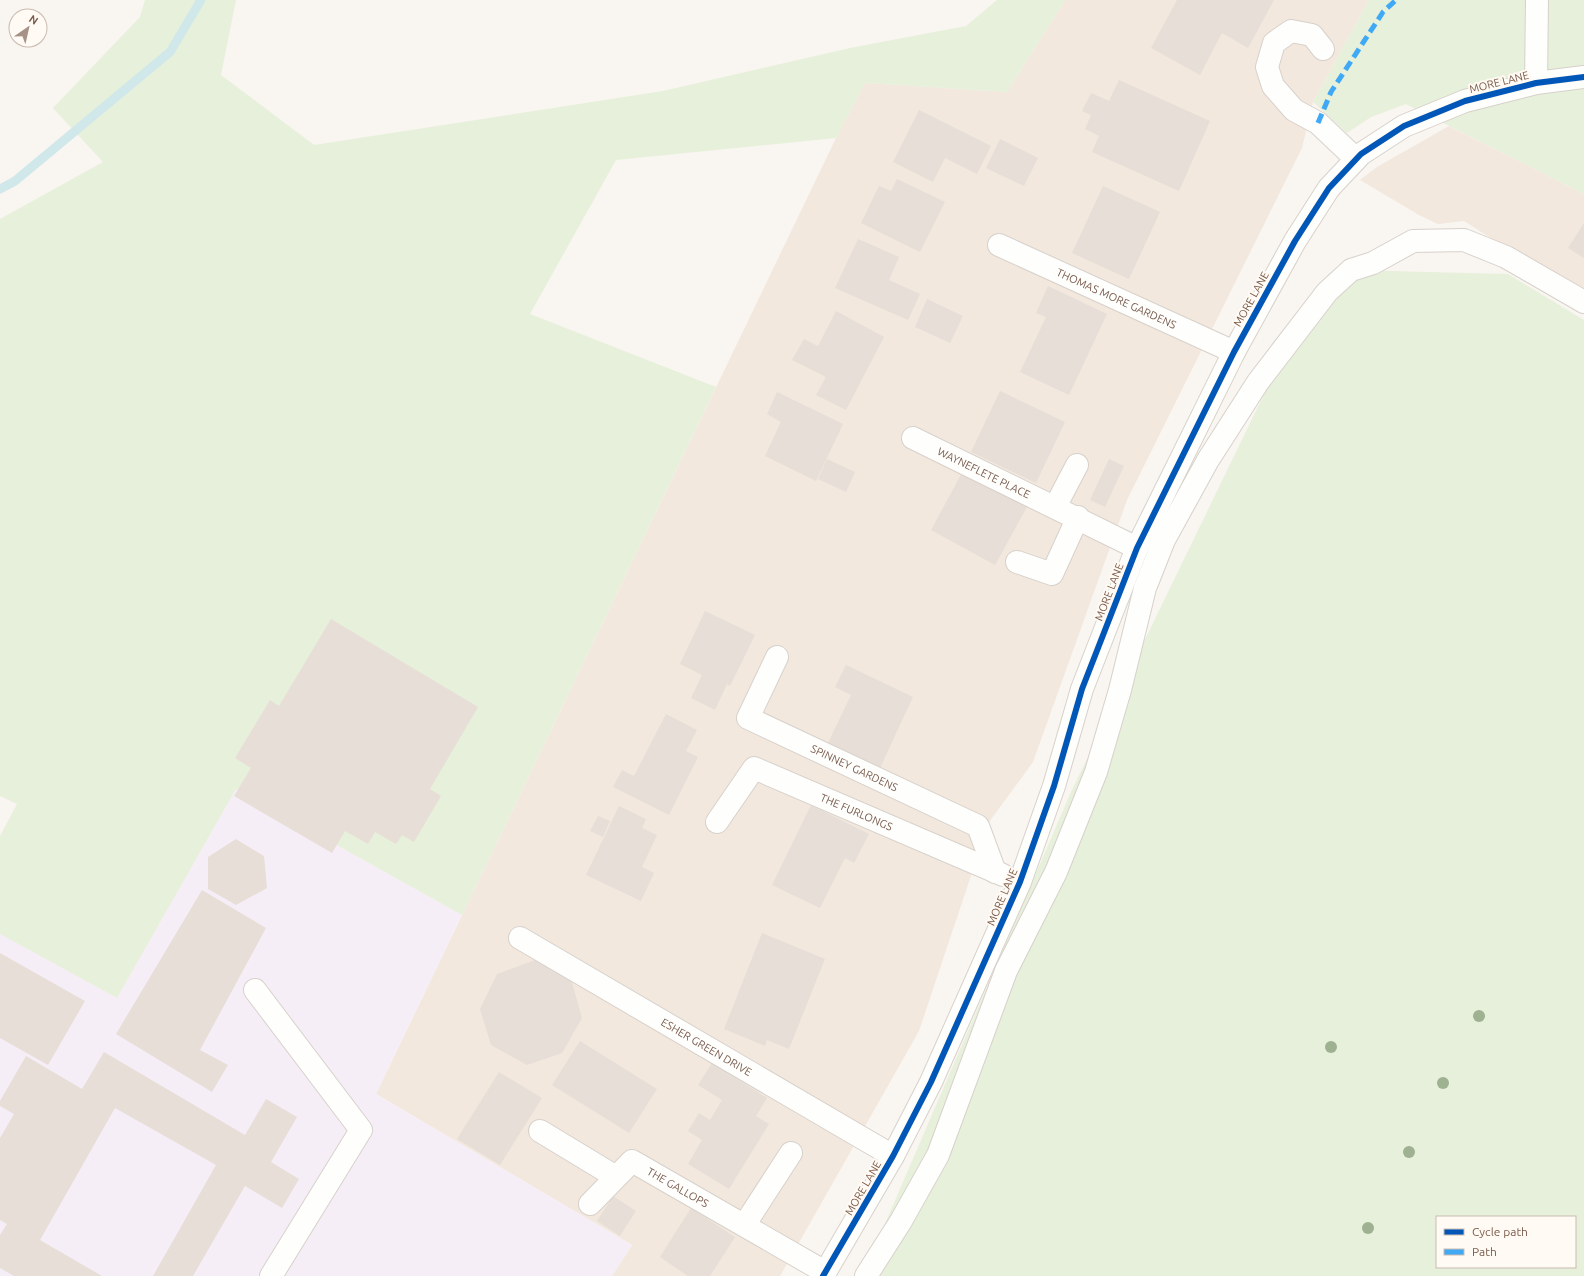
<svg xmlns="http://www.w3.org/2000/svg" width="1584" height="1276" viewBox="0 0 1584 1276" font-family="Ubuntu,sans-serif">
<rect width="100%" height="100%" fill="#f9f5f0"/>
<path fill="#f2e8de" d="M1065,0H1369L1313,102L1302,148L1127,500L1033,762L989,822L919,1031L780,1276H612L632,1245L376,1094L836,138L865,83L1007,92Z
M1449,126L1584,194V297L1464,221L1438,224L1419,215L1360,180L1377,167Z"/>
<path fill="#f6eef6" d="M236,789L462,915L376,1094L632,1245L612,1276H0V934L117,998Z"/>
<path fill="#e7f0db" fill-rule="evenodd" d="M145,0H236L221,75L314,145L663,91L850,48L966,26L997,0H1065L1007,92L865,83L836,138L616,160L530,314L716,387L462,915L236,789L117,998L0,934V836L17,804L0,796V219L103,162L53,108L140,17Z
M1369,0H1584V194L1406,104L1371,117L1347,133L1313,102Z
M1351,270L1508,274L1584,320V1276H858L881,1233L1071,792L1302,316ZM1437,1217H1575V1267H1437Z"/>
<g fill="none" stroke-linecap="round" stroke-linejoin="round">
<path stroke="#d0e8ea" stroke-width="9" d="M0,189L15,181L170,52L201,0"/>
</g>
<path fill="#e6ded7" d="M1177,0H1274L1248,48L1222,33L1200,75L1151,48Z
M1119,80L1210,121L1179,191L1092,152L1099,136L1085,129L1091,115L1082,111L1091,93L1109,101Z
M919,110L991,146L977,174L945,158L933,182L893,162Z
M1000,139L1038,158L1024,186L986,168Z
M897,179L945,202L920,252L861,223L879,186L891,191Z
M1103,186L1160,212L1129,279L1072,253Z
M1584,223V258L1568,248Z
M858,239L899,257L889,280L920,294L908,320L835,288Z
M1048,286L1107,314L1069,395L1020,372L1046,317L1036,313Z
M927,299L963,316L950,343L915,327Z
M836,311L884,337L846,410L816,395L826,377L792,360L804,339L818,346Z
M1000,391L1065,422L1036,483L971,452Z
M777,392L843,424L816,481L765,456L781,422L767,414Z
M827,459L855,472L846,492L818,479Z
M1109,459L1124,466L1105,507L1090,500Z
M964,469L1028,505L995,565L931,530Z
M705,611L755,635L730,686L727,684L715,710L691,698L702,675L680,664Z
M331,619L478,707L430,789L441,796L414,842L402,835L396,844L375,832L368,844L345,831L332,853L234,796L251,768L235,758L270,700L279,706Z
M846,665L913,697L879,770L827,745L851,695L835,687Z
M666,714L697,730L686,751L698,757L669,815L613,787L622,770L634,776Z
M811,805L869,834L854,863L845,858L820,908L772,885Z
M619,806L646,819L642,828L657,835L642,867L654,873L641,901L586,875Z
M598,816L610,821L603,837L590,831Z
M236,839L264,856L267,888L236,905L208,889V857Z
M202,890L266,928L200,1050L228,1065L212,1092L116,1034Z
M762,933L825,959L789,1049L767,1040L765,1046L724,1029Z
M0,953L85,1001L48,1065L0,1038Z
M535,960L571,979L582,1018L562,1053L527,1065L491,1045L480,1009L497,974Z
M580,1041L657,1089L629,1133L552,1085Z
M104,1052L245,1135L266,1099L297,1117L271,1162L299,1179L282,1208L245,1186L193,1276H153L216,1165L115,1108L40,1240L102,1276H14L0,1268V1235L7,1224L0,1220V1138L14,1114L0,1106V1101L26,1056L82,1089Z
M712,1063L767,1098L756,1116L769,1124L729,1189L688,1164L702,1140L688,1131L699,1113L710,1120L722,1100L698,1085Z
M499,1072L542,1098L500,1165L457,1139Z
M613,1196L636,1211L620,1236L597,1221Z
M691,1208L735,1237L710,1276H688L660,1257Z"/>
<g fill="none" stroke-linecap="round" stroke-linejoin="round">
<defs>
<g id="minor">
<path d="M1323,49L1312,35L1291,31L1274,43L1267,67L1273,86L1294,110L1318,123L1356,159"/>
<path d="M1536,83L1537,0"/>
<path id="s1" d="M999,245L1234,352"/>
<path id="s2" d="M913,438L1137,548"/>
<path d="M1055,507L1077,465"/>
<path d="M1017,562L1052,574L1078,517"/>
<path id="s3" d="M777,657L748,718L978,826L995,872"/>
<path id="s4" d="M717,822L754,768L1003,875"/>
<path id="s5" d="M520,938L893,1156"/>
<path d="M255,990L361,1130L271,1276"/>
<path d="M540,1131L616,1177"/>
<path id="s6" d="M590,1204L632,1161L825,1272"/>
<path d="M745,1224L791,1153"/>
<path d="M823,1276L893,1156L931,1082L1020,882L1054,786L1082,689L1137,548L1234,352L1295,241L1329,188L1361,154L1404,126L1465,101L1536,83L1584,77"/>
<path d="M866,1276L901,1221L938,1155L1006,971L1056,872L1096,772L1120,690L1145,588L1164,540L1208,460L1258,382L1327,292L1351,270L1373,263L1413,241L1464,240L1506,257L1584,302"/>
</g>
</defs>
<use href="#minor" stroke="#d7d1cb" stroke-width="24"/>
<use href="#minor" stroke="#fefefd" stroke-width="22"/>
<path stroke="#3fa9f5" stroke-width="5" stroke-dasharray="10 5" stroke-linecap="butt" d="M1318,123L1331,92L1383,12L1396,0"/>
<defs>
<path id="cycleway" d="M823,1276L893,1156L931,1082L1020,882L1054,786L1082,689L1137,548L1234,352L1295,241L1329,188L1361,154L1404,126L1465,101L1536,83L1584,77"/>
</defs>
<use href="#cycleway" stroke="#fffaf3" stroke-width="8"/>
<use href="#cycleway" stroke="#0057b8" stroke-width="6"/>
</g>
<g fill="#9eb190">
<circle cx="1479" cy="1016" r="6"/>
<circle cx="1331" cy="1047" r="6"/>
<circle cx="1443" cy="1083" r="6"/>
<circle cx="1409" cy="1152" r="6"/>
<circle cx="1368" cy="1228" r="6"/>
</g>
<g text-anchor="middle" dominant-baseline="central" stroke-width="4" stroke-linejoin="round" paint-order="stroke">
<g font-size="11" fill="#7a5c4d" stroke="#fffaf3">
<text transform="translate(1499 82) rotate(-14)">MORE LANE</text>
<text stroke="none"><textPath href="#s1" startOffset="129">THOMAS MORE GARDENS</textPath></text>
<text transform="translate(1251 299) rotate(-61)">MORE LANE</text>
<text stroke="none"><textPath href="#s2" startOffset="79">WAYNEFLETE PLACE</textPath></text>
<text transform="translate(1109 592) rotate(-69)">MORE LANE</text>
<text stroke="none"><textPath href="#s3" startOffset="185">SPINNEY GARDENS</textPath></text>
<text stroke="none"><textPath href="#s4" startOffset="177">THE FURLONGS</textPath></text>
<text transform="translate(1002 897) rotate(-67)">MORE LANE</text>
<text stroke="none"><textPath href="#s5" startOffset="216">ESHER GREEN DRIVE</textPath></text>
<text stroke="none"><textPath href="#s6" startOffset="113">THE GALLOPS</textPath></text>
<text transform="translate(863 1188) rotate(-60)">MORE LANE</text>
</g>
</g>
<rect x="1436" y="1216" width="140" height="52" fill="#fffaf3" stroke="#cabbb1"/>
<rect x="1444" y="1229" width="20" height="6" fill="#0057b8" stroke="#cabbb1"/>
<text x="1472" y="1236" font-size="12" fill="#7a5c4d">Cycle path</text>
<rect x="1444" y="1249" width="20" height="6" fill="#3fa9f5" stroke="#cabbb1"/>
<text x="1472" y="1256" font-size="12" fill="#7a5c4d">Path</text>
<g transform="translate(28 28) rotate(34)"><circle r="19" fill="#fffaf3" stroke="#cabbb1"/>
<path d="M0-3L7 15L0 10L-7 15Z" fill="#a69286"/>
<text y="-6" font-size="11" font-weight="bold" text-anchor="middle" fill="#7a5c4d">N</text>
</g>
</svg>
